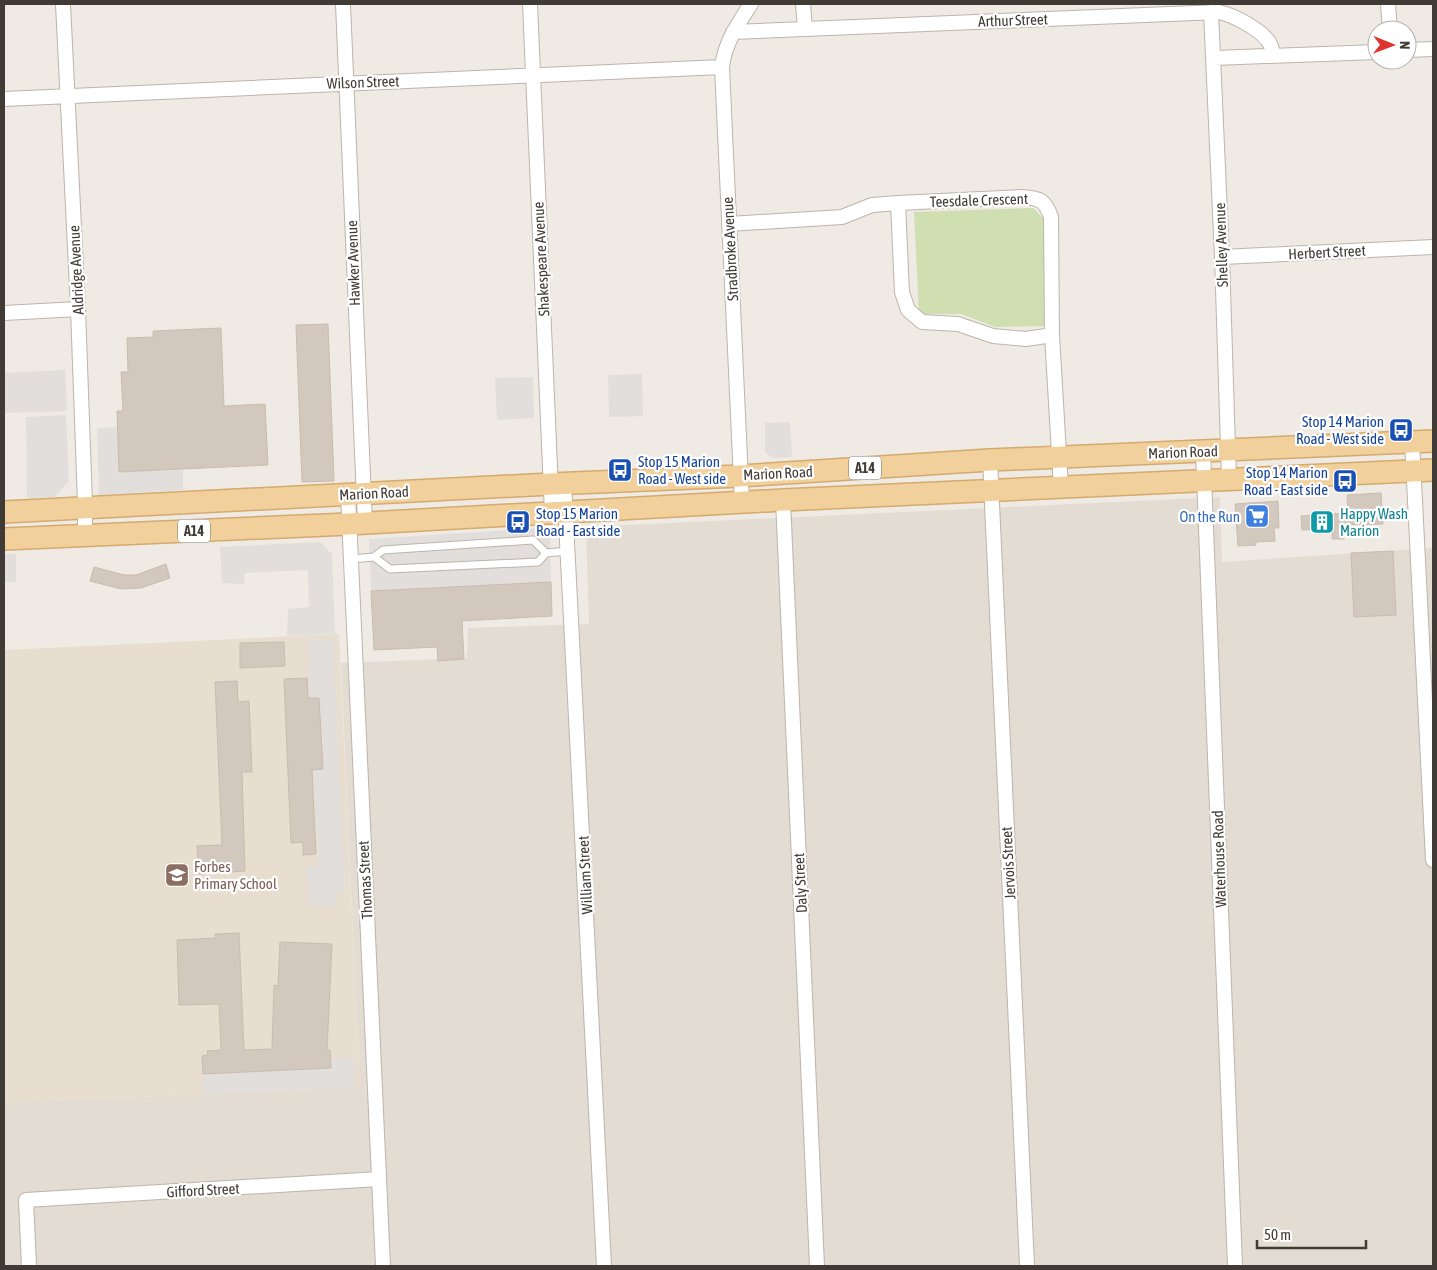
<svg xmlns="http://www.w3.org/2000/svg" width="1437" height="1270" viewBox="0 0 1437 1270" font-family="'Asap Condensed',sans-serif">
<rect width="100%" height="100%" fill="#efebe4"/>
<path fill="#e3dcd3" d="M1220,497L1222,562L1432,548L1433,1266H4V1103L360,1087L341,663L467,658L468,628L589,624L586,527Z"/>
<path fill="#e7decf" d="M339,634L360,1087L4,1103V650Z"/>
<path fill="#cfdfb1" d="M1033,208L1043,218L1048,326L995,327L961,314H919L914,212Z"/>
<path fill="#e1dedc" d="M65,370L67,411L4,413V373Z
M642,374L643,416L609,417L608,375Z
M533,377L534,418L497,420L495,378Z
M66,415L69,481L55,497L27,498L26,417Z
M790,422L792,457L773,458L765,452V423Z
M117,427L120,472L183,470V490L99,495L97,428Z
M541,528L550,537L551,582L371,591L369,539Z
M320,542L332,554L335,634L287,636L288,609L309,607L308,570L245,573L244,584L222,583L220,547Z
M4,554H16V582H4Z
M333,640L345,891L335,892L336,905L309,906L306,867L319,866L307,641Z
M354,1058L355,1087L203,1094V1074L331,1068V1059Z"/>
<path fill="#d3c8be" stroke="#c9bcaf" d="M328,324L334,481L302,482L296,325Z
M221,328L224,406L265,404L268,465L119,472L117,411H123L121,372H128L127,338L153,337V331Z
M1381,493L1383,524L1343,525L1344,539H1332V529L1302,530L1301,516L1348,513L1347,495Z
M1278,501L1279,528H1274L1275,541L1256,542V545L1238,546L1235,504Z
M1393,551L1396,615L1354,617L1351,553Z
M166,564L170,578L141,588L121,589L90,581L94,567L124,575H136Z
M551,582L552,616L462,621L464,659L438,661L437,647L374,650L371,591Z
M284,642L285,666L240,668V643Z
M307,678L308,698H319L323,769L312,770L316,854L303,855V842L291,843L284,679Z
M237,681L238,702L249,701L252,772H242L245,871L199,874L197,846L222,845L215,682Z
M239,933L244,1050L272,1049L274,985L278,986L280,942L332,944L327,1050H330L331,1068L203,1074L202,1056L208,1055L207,1051L221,1050L219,1004L179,1005L177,940L216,938L215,934Z"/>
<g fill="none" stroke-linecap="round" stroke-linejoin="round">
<defs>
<path id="lane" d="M374,557L390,569L538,562L546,553L568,551
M351,559L374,557L383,550L533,540L546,553"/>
<path id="street" d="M63,4L78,309L85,503V536
M343,4L365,523
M530,4L552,513
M803,4L805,29
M1388,4L1390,30
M1211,12L1222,257L1229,479
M733,32L1219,12C1233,15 1260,29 1268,41C1272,45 1272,51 1273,56
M1407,50L1433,49
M1214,58L1377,52
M4,99L722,67
M898,203L902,292L908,310L922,322L958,324L993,336L1026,339L1052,335
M729,224L842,217L872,205L898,203L1022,197C1040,198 1045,200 1051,217L1052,335L1061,488
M1222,257L1433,247
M4,313L78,309
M1412,441L1433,860
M1203,451L1235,1266
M990,460L1027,1266
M564,483L604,1266
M348,495L383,1266
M783,500L817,1266
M742,502L722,67C725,42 738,24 751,4
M29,1266L26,1200L379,1179"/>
<path id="primary" d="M4,512L551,484L740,476L990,460L1433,441
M4,539L349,524L783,500L1433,470"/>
</defs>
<use href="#lane" stroke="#bdb4ab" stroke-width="9"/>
<use href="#street" stroke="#bdb4ab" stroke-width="16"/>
<use href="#primary" stroke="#d4aa6e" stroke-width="24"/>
<use href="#lane" stroke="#fff" stroke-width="7"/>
<use href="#street" stroke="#fff" stroke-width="14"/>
<use href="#primary" stroke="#f1d09b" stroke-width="21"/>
</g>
<defs>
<symbol id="bus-square" viewBox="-11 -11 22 22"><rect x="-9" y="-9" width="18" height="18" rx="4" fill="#1a4fb4" stroke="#fff"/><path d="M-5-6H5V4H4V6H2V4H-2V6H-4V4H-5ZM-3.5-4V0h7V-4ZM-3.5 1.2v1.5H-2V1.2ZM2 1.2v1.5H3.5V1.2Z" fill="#fff"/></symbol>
<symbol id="supermarket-square" viewBox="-11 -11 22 22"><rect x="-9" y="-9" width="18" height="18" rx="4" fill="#3f7fe0" stroke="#fff"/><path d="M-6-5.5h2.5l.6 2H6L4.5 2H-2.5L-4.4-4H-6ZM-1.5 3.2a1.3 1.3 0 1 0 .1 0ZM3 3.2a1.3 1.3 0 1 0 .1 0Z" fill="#fff"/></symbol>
<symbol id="building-square" viewBox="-11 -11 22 22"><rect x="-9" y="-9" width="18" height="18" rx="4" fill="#0f9aa8" stroke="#fff"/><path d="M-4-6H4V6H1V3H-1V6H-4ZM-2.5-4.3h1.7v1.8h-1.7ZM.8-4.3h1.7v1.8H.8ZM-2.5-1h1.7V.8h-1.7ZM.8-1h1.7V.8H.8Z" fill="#fff"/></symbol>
<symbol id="school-square" viewBox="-11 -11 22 22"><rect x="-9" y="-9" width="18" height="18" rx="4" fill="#8d6e63" stroke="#fff"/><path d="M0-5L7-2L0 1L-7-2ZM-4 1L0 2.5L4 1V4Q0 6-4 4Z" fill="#fff"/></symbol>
</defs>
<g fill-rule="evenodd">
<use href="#bus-square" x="1387" y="416" width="28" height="28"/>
<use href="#bus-square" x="606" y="456" width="28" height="28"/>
<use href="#bus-square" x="1331" y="467" width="28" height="28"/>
<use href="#supermarket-square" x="1243" y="502" width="28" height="28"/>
<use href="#bus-square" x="504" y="508" width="28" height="28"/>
<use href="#building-square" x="1308" y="508" width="28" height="28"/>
<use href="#school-square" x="163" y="861" width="28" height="28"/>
</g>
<g text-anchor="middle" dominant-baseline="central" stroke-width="4.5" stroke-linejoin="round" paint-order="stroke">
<g fill="#fff" stroke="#7a7672" stroke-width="1">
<rect x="849" y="456.5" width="32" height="23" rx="4"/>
<rect x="178" y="519.5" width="32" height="23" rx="4"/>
</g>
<g font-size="14" font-weight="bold" fill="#413b35">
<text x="865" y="468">A14</text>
<text x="194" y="531">A14</text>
</g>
<g font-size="15" fill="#413b35" stroke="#fff">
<text transform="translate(1013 20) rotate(-2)">Arthur Street</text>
<text transform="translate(363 82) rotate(-2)">Wilson Street</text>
<text transform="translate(979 200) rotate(-2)">Teesdale Crescent</text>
<text transform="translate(1221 245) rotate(-92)">Shelley Avenue</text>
<text transform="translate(730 249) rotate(-93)">Stradbroke Avenue</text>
<text transform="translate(1327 252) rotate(-3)">Herbert Street</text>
<text transform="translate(541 259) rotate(-93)">Shakespeare Avenue</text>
<text transform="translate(353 263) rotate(-92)">Hawker Avenue</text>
<text transform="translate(76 270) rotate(-93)">Aldridge Avenue</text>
<text transform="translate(1183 452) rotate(-2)">Marion Road</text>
<text transform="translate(778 473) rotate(-3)">Marion Road</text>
<text transform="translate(374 493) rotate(-3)">Marion Road</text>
<text transform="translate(1219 859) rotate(-92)">Waterhouse Road</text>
<text transform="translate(1008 863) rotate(-93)">Jervois Street</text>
<text transform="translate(585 875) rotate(-93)">William Street</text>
<text transform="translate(365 880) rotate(-93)">Thomas Street</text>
<text transform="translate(800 883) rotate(-93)">Daly Street</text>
<text transform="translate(203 1190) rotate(-3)">Gifford Street</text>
</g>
<g font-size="15" fill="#164399" stroke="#fff" text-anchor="end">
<text x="1384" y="421">Stop 14 Marion<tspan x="1384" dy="17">Road - West side</tspan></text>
<text x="638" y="461" text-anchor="start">Stop 15 Marion<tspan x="638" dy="17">Road - West side</tspan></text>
<text x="1328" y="472">Stop 14 Marion<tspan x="1328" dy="17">Road - East side</tspan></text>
<text x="536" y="513" text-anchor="start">Stop 15 Marion<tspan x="536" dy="17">Road - East side</tspan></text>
</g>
<g font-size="15" fill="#0d838f" stroke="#fff" text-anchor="start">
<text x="1340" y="513">Happy Wash<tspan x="1340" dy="17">Marion</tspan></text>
</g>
<g font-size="15" fill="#366cbe" stroke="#fff" text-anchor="end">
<text x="1240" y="516">On the Run</text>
</g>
<g font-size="15" fill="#785e54" stroke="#fff" text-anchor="start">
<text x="194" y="866">Forbes<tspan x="194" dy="17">Primary School</tspan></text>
</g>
</g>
<rect width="1437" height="1270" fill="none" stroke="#413b35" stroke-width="10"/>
<g transform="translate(1392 45) rotate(91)"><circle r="24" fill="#ffffff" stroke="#b3b1ae"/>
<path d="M0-4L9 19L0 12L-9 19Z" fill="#df342b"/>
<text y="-8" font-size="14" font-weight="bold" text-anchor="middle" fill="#413b35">N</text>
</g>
<path d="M1257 1240v8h109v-8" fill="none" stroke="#413b35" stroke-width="2.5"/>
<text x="1264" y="1240" font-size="15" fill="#413b35" stroke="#ffffff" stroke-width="4" paint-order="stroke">50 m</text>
</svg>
